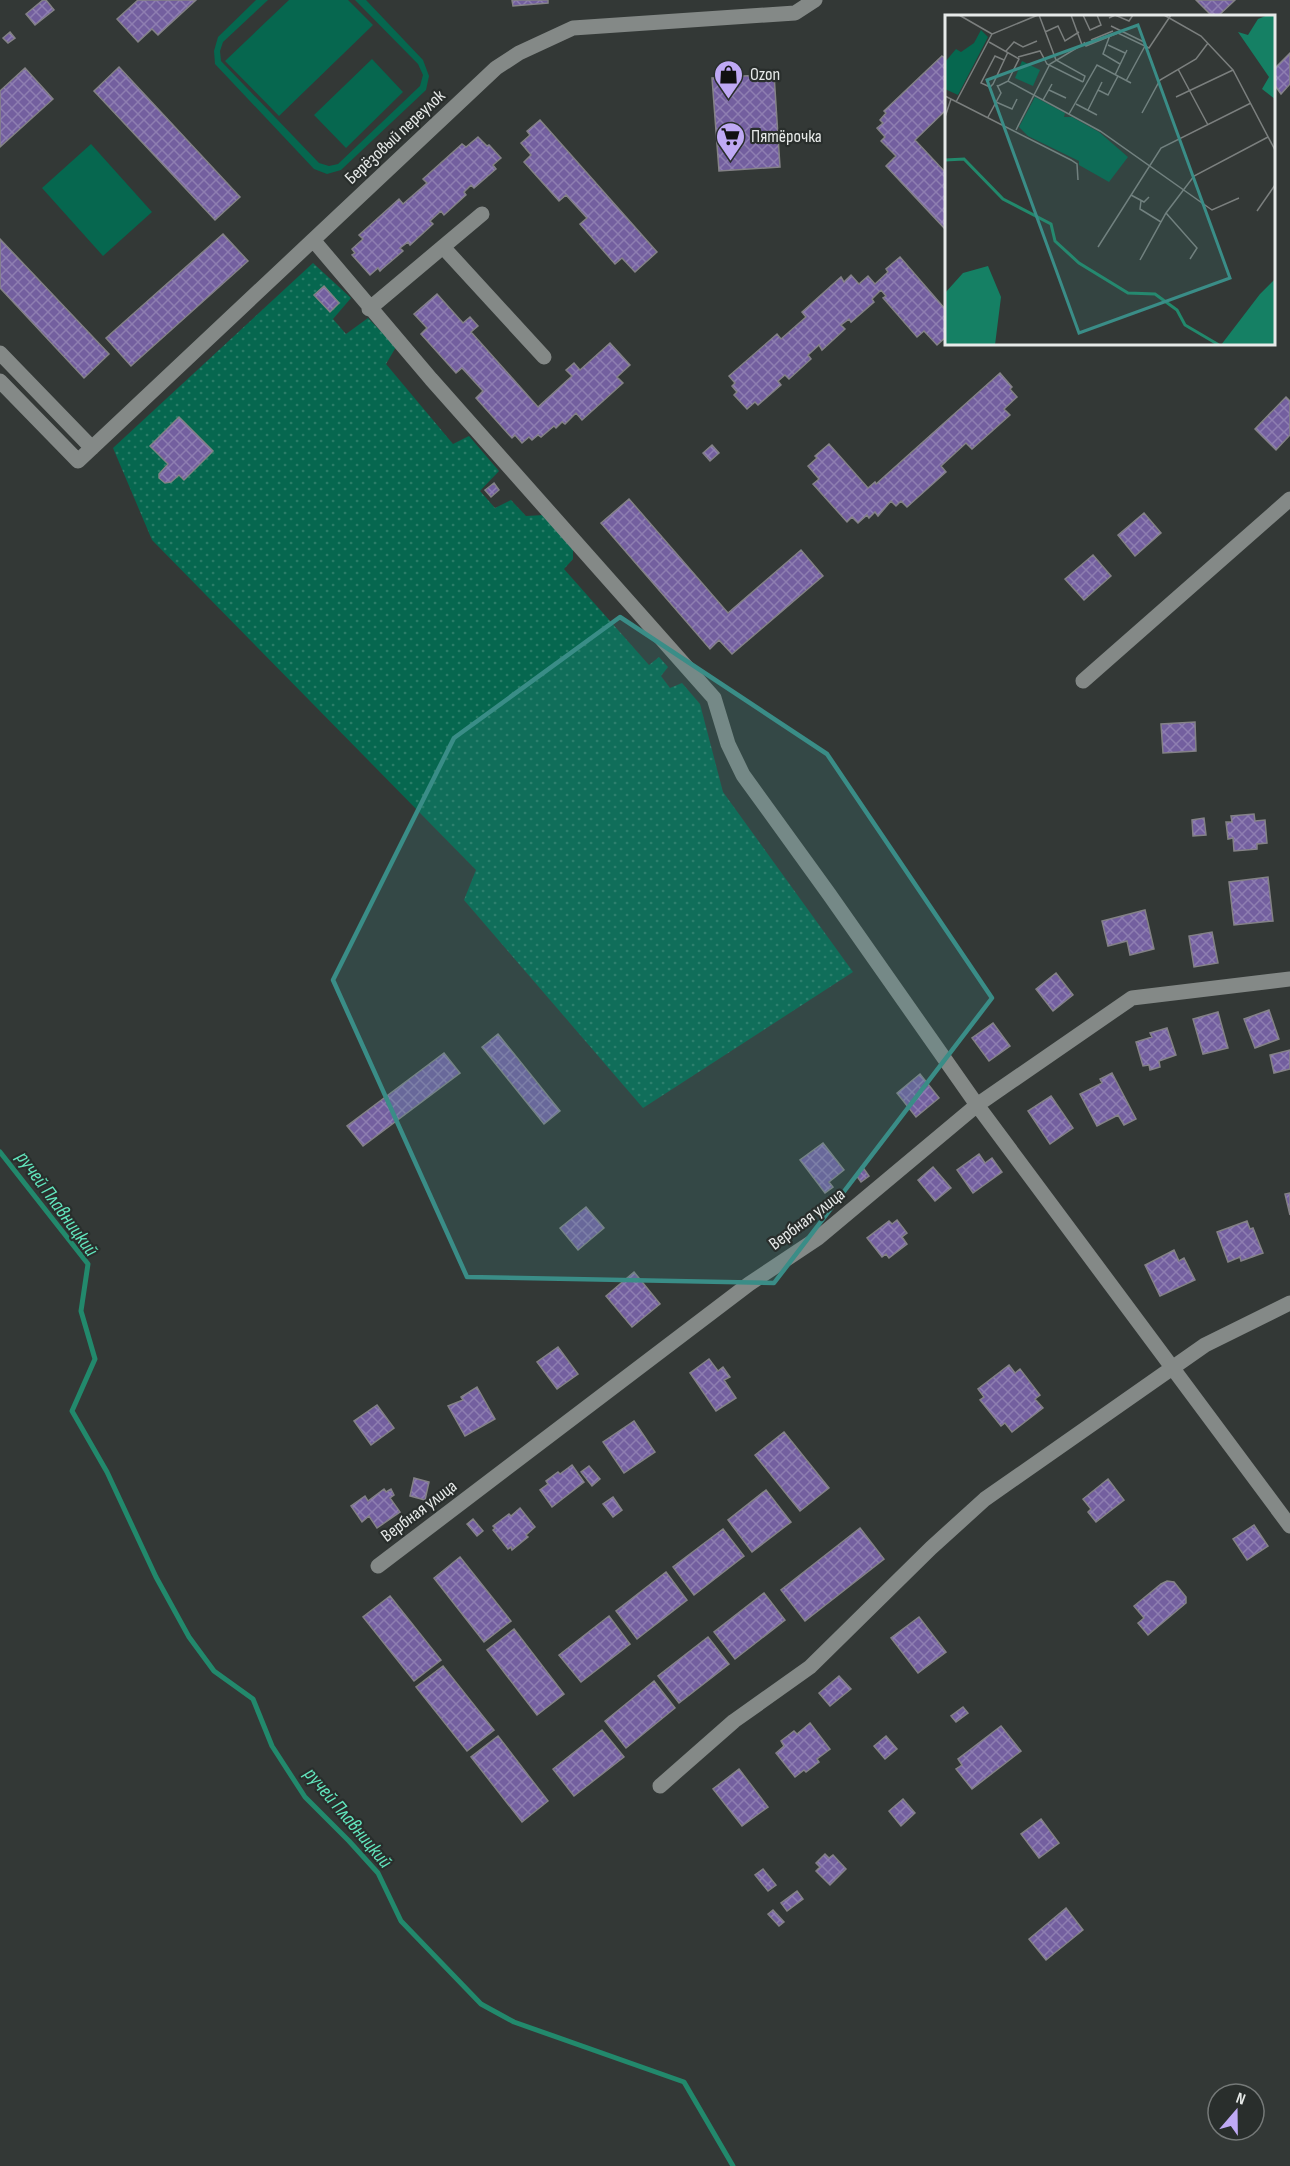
<svg xmlns="http://www.w3.org/2000/svg" width="1290" height="2166" viewBox="0 0 1290 2166" font-family="'Sofia Sans Condensed',sans-serif">
<defs>
<pattern id="grass-dots" width="8" height="8" patternUnits="userSpaceOnUse" patternTransform="scale(1.5)"><rect width="8" height="8" fill="#06674f"/><path d="M2 2h.1M6 6h.1" fill="none" stroke="#2a7d68" stroke-width="1.8" stroke-linecap="round"/></pattern>
<pattern id="building-cross-hatch" width="8" height="8" patternUnits="userSpaceOnUse" patternTransform="scale(1.5)"><rect width="8" height="8" fill="#735f9f"/><path d="M0 0l8 8M0 8l8-8" fill="none" stroke="#8e7eb1"/></pattern>
</defs>
<rect width="100%" height="100%" fill="#333836"/>
<path fill="url(#grass-dots)" d="M313,263L351,298L333,319L346,334L368,318L396,347L386,364L453,444L469,436L499,471L480,491L495,508L511,500L526,516L544,515L573,546V559L564,569L649,665L659,657L668,667L661,676L670,688L682,683L700,704L723,792L853,972L643,1108L464,900L476,870L152,540L113,448Z"/>
<path fill="#06674f" d="M256,0H268L223,42L220,51L221,61L319,163L329,166L338,164L420,86L423,75L418,64L355,0H366L423,60L429,76L426,90L341,170L327,174L314,169L215,64L214,51L218,37Z
M289,0H348L373,25L279,116L225,61Z
M372,59L403,92L346,148L314,115Z
M91,144L152,212L103,256L42,188Z"/>
<g fill="none" stroke-linecap="round" stroke-linejoin="round">
<path stroke="#22896c" stroke-width="5" d="M0,1152L88,1264L81,1311L95,1359L72,1411L107,1472L156,1577L189,1637L214,1671L253,1699L272,1746L305,1797L349,1841L378,1873L401,1921L481,2004L514,2022L684,2082L733,2166"/>
</g>
<path fill="url(#building-cross-hatch)" stroke="#848287" stroke-width="1.5" d="M43,0H46L54,10L35,25L26,14Z
M138,0H196L158,35L152,29L138,42L117,19Z
M512,0H548V3L513,6Z
M1196,0H1235L1218,16H1212Z
M10,32L15,38L8,43L3,38Z
M1290,53V84L1281,94L1274,84V69Z
M942,56L945,58L946,57V110L915,140L946,173V230L886,166L896,156L881,141L885,137L877,128L883,123L880,120L886,113L884,111Z
M119,67L240,197L215,220L94,91Z
M25,68L53,99L0,147V91Z
M774,74L780,167L719,171L712,78Z
M540,120L657,252L635,272L622,258L615,264L580,224L587,218L566,195L559,201L524,162L531,155L521,143L530,135L527,131Z
M478,137L487,146L489,145L501,158L493,165L496,169L474,188L471,185L464,192L466,195L444,215L441,211L430,221L433,224L410,245L408,242L400,248L403,251L382,269L380,271L378,268L370,275L352,255L355,253L352,249L363,239L359,235L399,199L403,204L427,183L423,179L462,144L466,147Z
M223,234L248,261L131,366L106,338Z
M0,239L109,354L84,378L0,288Z
M900,257L946,310V337L937,345L924,331L917,337L883,298L886,296L881,290L872,299L874,302L851,322L849,319L841,325L845,329L822,350L819,345L808,355L811,359L789,379L785,375L778,381L781,385L758,405L755,402L747,409L734,395L737,392L732,386L735,383L729,376L777,334L781,339L806,317L802,312L841,277L844,282L851,275L859,284L868,276L875,284L888,272L886,269Z
M324,286L339,303L330,312L314,295Z
M437,294L463,323L470,317L478,326L471,332L538,407L572,376L566,370L574,363L580,370L610,343L630,365L617,377L623,383L582,420L576,413L565,424L562,422L556,428L554,426L541,437L538,435L532,440L529,437L522,443L515,435L512,438L476,398L483,391L462,368L456,373L421,334L427,328L414,314Z
M1000,373L1012,387L1010,389L1017,397L1004,409L1010,415L972,449L966,443L941,466L946,472L907,507L901,501L896,506L891,501L878,516L875,512L869,518L867,515L858,523L852,517L847,522L813,484L819,479L808,466L817,458L815,456L829,444L868,488L875,482L876,484Z
M1286,397L1290,401V435L1276,450L1255,429Z
M179,417L213,451L184,480L179,475L171,482L165,483L159,478V474L168,464L150,446Z
M712,445L719,453L710,461L703,453Z
M494,483L499,490L491,497L485,490Z
M629,499L728,613L801,550L823,576L732,654L719,640L710,649L601,523Z
M1144,513L1161,533L1135,556L1118,535Z
M1093,555L1111,576L1084,600L1065,579Z
M1195,722L1196,751L1163,753L1161,724Z
M1254,814L1255,821L1265,820L1267,843L1257,844V849L1234,851L1233,838L1228,839L1226,822H1232L1231,816Z
M1204,818L1206,835L1193,836L1192,820Z
M1268,877L1273,921L1234,925L1229,882Z
M1145,910L1154,949L1130,955L1127,941L1108,946L1102,921Z
M1212,932L1218,963L1194,967L1189,936Z
M1056,973L1073,995L1053,1011L1036,989Z
M1269,1010L1279,1039L1255,1048L1244,1019Z
M1218,1012L1228,1048L1203,1054L1193,1019Z
M993,1023L1010,1046L989,1061L972,1038Z
M1167,1028L1176,1055L1159,1061L1160,1067L1150,1070L1149,1065L1143,1066L1136,1042L1152,1037L1150,1033Z
M498,1034L560,1111L544,1124L482,1047Z
M1290,1050V1069L1274,1073L1270,1055Z
M444,1053L460,1073L363,1146L347,1126Z
M1112,1073L1136,1119L1124,1125L1118,1115L1097,1126L1080,1094L1102,1083L1100,1079Z
M920,1074L939,1098L916,1117L897,1093Z
M1051,1096L1073,1128L1050,1144L1028,1111Z
M823,1143L844,1170L829,1182L833,1187L825,1193L800,1160Z
M979,1154L985,1163L992,1158L1002,1172L973,1193L957,1170Z
M933,1167L951,1188L935,1201L918,1180Z
M864,1169L869,1176L861,1182L856,1175Z
M1290,1193V1215L1285,1194Z
M586,1207L604,1228L578,1250L560,1228Z
M897,1220L907,1233L902,1237L907,1244L889,1258L886,1254L882,1257L867,1238L889,1221L892,1224Z
M1247,1221L1250,1229L1253,1228L1263,1253L1241,1261L1240,1257L1228,1262L1217,1232Z
M1174,1250L1179,1261L1184,1258L1195,1280L1160,1296L1145,1265Z
M634,1272L660,1304L632,1327L606,1296Z
M558,1347L578,1374L557,1389L537,1362Z
M709,1359L718,1371L723,1367L730,1377L724,1380L736,1398L716,1411L690,1373Z
M1009,1365L1015,1373L1020,1369L1040,1395L1035,1399L1043,1408L1012,1432L1005,1423L1001,1426L980,1400L984,1397L978,1389Z
M477,1387L495,1419L465,1436L448,1406L463,1400L461,1397Z
M377,1405L394,1428L371,1445L354,1421Z
M634,1421L655,1452L624,1473L603,1442Z
M784,1432L829,1488L800,1511L755,1455Z
M572,1465L584,1482L552,1507L540,1490L548,1484L546,1481L558,1472L560,1474Z
M589,1466L600,1479L592,1486L581,1472Z
M414,1478L429,1482L425,1500L410,1496Z
M1108,1479L1124,1500L1096,1522L1088,1512L1091,1509L1083,1499Z
M384,1489L386,1492L391,1489L394,1495L390,1498L400,1512L377,1528L369,1516L362,1522L351,1506L365,1496L368,1501Z
M766,1490L791,1522L752,1552L728,1520Z
M613,1497L622,1510L613,1517L603,1504Z
M520,1508L535,1527L526,1535L528,1537L512,1550L511,1547L508,1549L493,1530L495,1528L493,1526L509,1514L511,1516Z
M473,1519L483,1531L477,1536L467,1524Z
M1254,1525L1268,1546L1247,1560L1233,1539Z
M860,1528L884,1559L805,1621L781,1590Z
M723,1529L744,1556L694,1595L673,1567Z
M460,1557L511,1621L484,1642L434,1578Z
M666,1572L687,1600L637,1639L616,1611Z
M1167,1581L1174,1582L1186,1597V1603L1148,1635L1138,1623L1144,1618L1134,1606L1161,1584Z
M764,1593L785,1620L735,1659L714,1632Z
M390,1596L441,1660L414,1681L363,1617Z
M609,1616L630,1644L581,1682L559,1655Z
M919,1617L946,1652L918,1673L891,1638Z
M514,1629L564,1694L537,1715L487,1650Z
M708,1637L729,1664L679,1703L658,1676Z
M443,1666L494,1730L467,1751L416,1687Z
M839,1676L851,1689L830,1706L819,1693Z
M654,1681L675,1708L626,1748L605,1721Z
M963,1707L968,1713L956,1722L951,1716Z
M810,1723L830,1749L817,1759L819,1762L806,1772L804,1770L795,1777L776,1753L784,1746L781,1741L794,1731L797,1734Z
M1001,1726L1021,1751L972,1789L956,1769L962,1765L958,1759Z
M602,1730L624,1757L574,1796L553,1769Z
M498,1736L548,1801L522,1822L471,1757Z
M886,1736L897,1749L885,1759L874,1746Z
M739,1769L768,1807L742,1826L713,1789Z
M903,1799L915,1813L901,1826L889,1811Z
M1041,1819L1059,1843L1039,1858L1021,1834Z
M825,1854L829,1858L833,1855L846,1869L830,1885L816,1871L820,1867L816,1863Z
M763,1869L776,1885L768,1891L755,1875Z
M797,1891L803,1899L787,1911L781,1903Z
M1066,1908L1083,1930L1046,1960L1029,1939Z
M773,1910L784,1922L779,1926L768,1914Z"/>
<g fill="none" stroke-linecap="round" stroke-linejoin="round">
<path stroke="#848987" stroke-width="15" d="M314,241L431,379L714,698L728,744L743,775L829,894L977,1105L1290,1526
M443,247L544,357
M369,309L482,214
M0,353L92,448
M0,381L78,461L496,68L519,53L573,28L795,13L815,0
M1083,681L1290,499
M378,1566L749,1284L818,1238L977,1105L1132,998L1290,979
M660,1786L734,1721L810,1667L931,1548L985,1499L1205,1345L1290,1303"/>
</g>
<path fill="#3a8d87" fill-opacity="0.2" stroke="#3a8d87" stroke-width="4.5" stroke-linejoin="round" d="M620,617L827,754L992,998L774,1283L467,1277L333,980L454,738Z"/>
<defs>
<symbol id="shop-pin" viewBox="-11 -11 22 30"><path d="M0 17L-7.5 6A9.5 9.5 0 1 1 7.5 6Z" fill="#bfa9f4" stroke="#292e2c"/><path d="M-5-2.5h2.3a2.7 3.5 0 0 1 5.4 0H5L5.5 6h-11ZM-1.5-2.5h3a1.5 2.3 0 0 0-3 0Z" fill="#111"/></symbol>
<symbol id="supermarket-pin" viewBox="-11 -11 22 30"><path d="M0 17L-7.5 6A9.5 9.5 0 1 1 7.5 6Z" fill="#bfa9f4" stroke="#292e2c"/><path d="M-6-5.5h2.5l.6 2H6L4.5 2H-2.5L-4.4-4H-6ZM-1.5 3.2a1.3 1.3 0 1 0 .1 0ZM3 3.2a1.3 1.3 0 1 0 .1 0Z" fill="#111"/></symbol>
</defs>
<g fill-rule="evenodd">
<use href="#shop-pin" x="712" y="58" width="33" height="45"/>
<use href="#supermarket-pin" x="714" y="120" width="33" height="45"/>
</g>
<g text-anchor="middle" dominant-baseline="central" stroke-width="4.5" stroke-linejoin="round" paint-order="stroke">
<g font-size="18" fill="#e7eae9" stroke="#292e2c" text-anchor="start">
<text x="750" y="74">Ozon</text>
<text x="751" y="136">Пятёрочка</text>
</g>
<g font-size="18" fill="#e7eae9" stroke="#292e2c">
<text transform="translate(395 137) rotate(-43)">Берёзовый переулок</text>
<text transform="translate(807 1219) rotate(-37)">Вербная улица</text>
<text transform="translate(419 1511) rotate(-37)">Вербная улица</text>
</g>
<g font-size="20" font-style="italic" fill="#62e6bd" stroke="#292e2c">
<text transform="translate(57 1204) rotate(54)">ручей Плавницкий</text>
<text transform="translate(348 1818) rotate(50)">ручей Плавницкий</text>
</g>
</g>
<g transform="translate(945 15)">
<rect width="330" height="330" fill="#333836"/>
<path d="M36,15L43,22L13,80L0,74V47L11,34L16,37L29,28ZM90,82L120,98L119,102H127L154,117L183,142L164,167L134,150V146L83,121L74,112Z" fill="#06674f"/>
<path d="M323,0H330V84L317,74L324,62L293,17L303,20L313,4ZM43,251L56,282L50,330H0V278L18,258ZM330,264V330H276L315,279Z" fill="#158064"/>
<path d="M77,46L95,55L88,71L70,63Z" fill="#06674f"/>
<path fill="none" stroke="#22896c" stroke-width="3" d="M0,145L19,144L58,184L106,209L110,226L134,248L183,278L210,279L232,295L240,310L274,330"/>
<path fill="none" stroke="#7b7f7e" stroke-width="1.5" d="M14,0L47,19M94,0L111,45L140,61L138,67M138,0L145,15L156,10L152,0M219,0L256,21L288,55L330,135M164,3L170,0L184,6L188,0M166,11L199,27M100,17L113,11L120,26L134,17M165,20L158,39L175,49M146,25L168,16M44,27L74,44L63,66M139,27L141,31L173,18L204,33L226,0M163,30L180,38M61,36L69,27L78,32L92,26M73,42L95,36L102,49L138,67M59,45L50,41L36,68L45,72L48,69L63,37M233,54L263,110M170,60L182,35M181,66L200,31M53,71L63,66L155,116L267,195L294,183M104,75L121,83M153,75L163,80L173,61M0,81L126,145L132,149L133,165M231,82L288,55M98,85L107,69M11,87L47,19L93,0M51,87L67,94L72,84M131,89L152,100M143,95L157,67M197,98L215,65L251,44L263,28M124,99L152,50L186,68M0,102L6,84M43,102L56,78L52,70M71,115L105,49L137,30L126,0M186,180L199,187L204,182M196,186L195,194L216,207M312,196L330,170M221,198L252,233L245,244M153,232L216,133L306,88M195,245L221,198L249,161L323,122"/>
<path fill="#3a8d87" fill-opacity="0.15" stroke="#3a8d87" stroke-width="3" d="M193,10L285,263L134,318L42,65Z"/>
<rect width="330" height="330" fill="none" stroke="#e7eae9" stroke-width="3"/>
</g>
<g transform="translate(1236 2112) rotate(20)"><circle r="28" fill="#292e2c" stroke="#757978" stroke-width="1.5"/>
<path d="M0-4.5L10 22L0 15L-10 22Z" fill="#bfa9f4"/>
<text y="-9" font-size="16" font-weight="bold" text-anchor="middle" fill="#e7eae9">N</text>
</g>
</svg>
